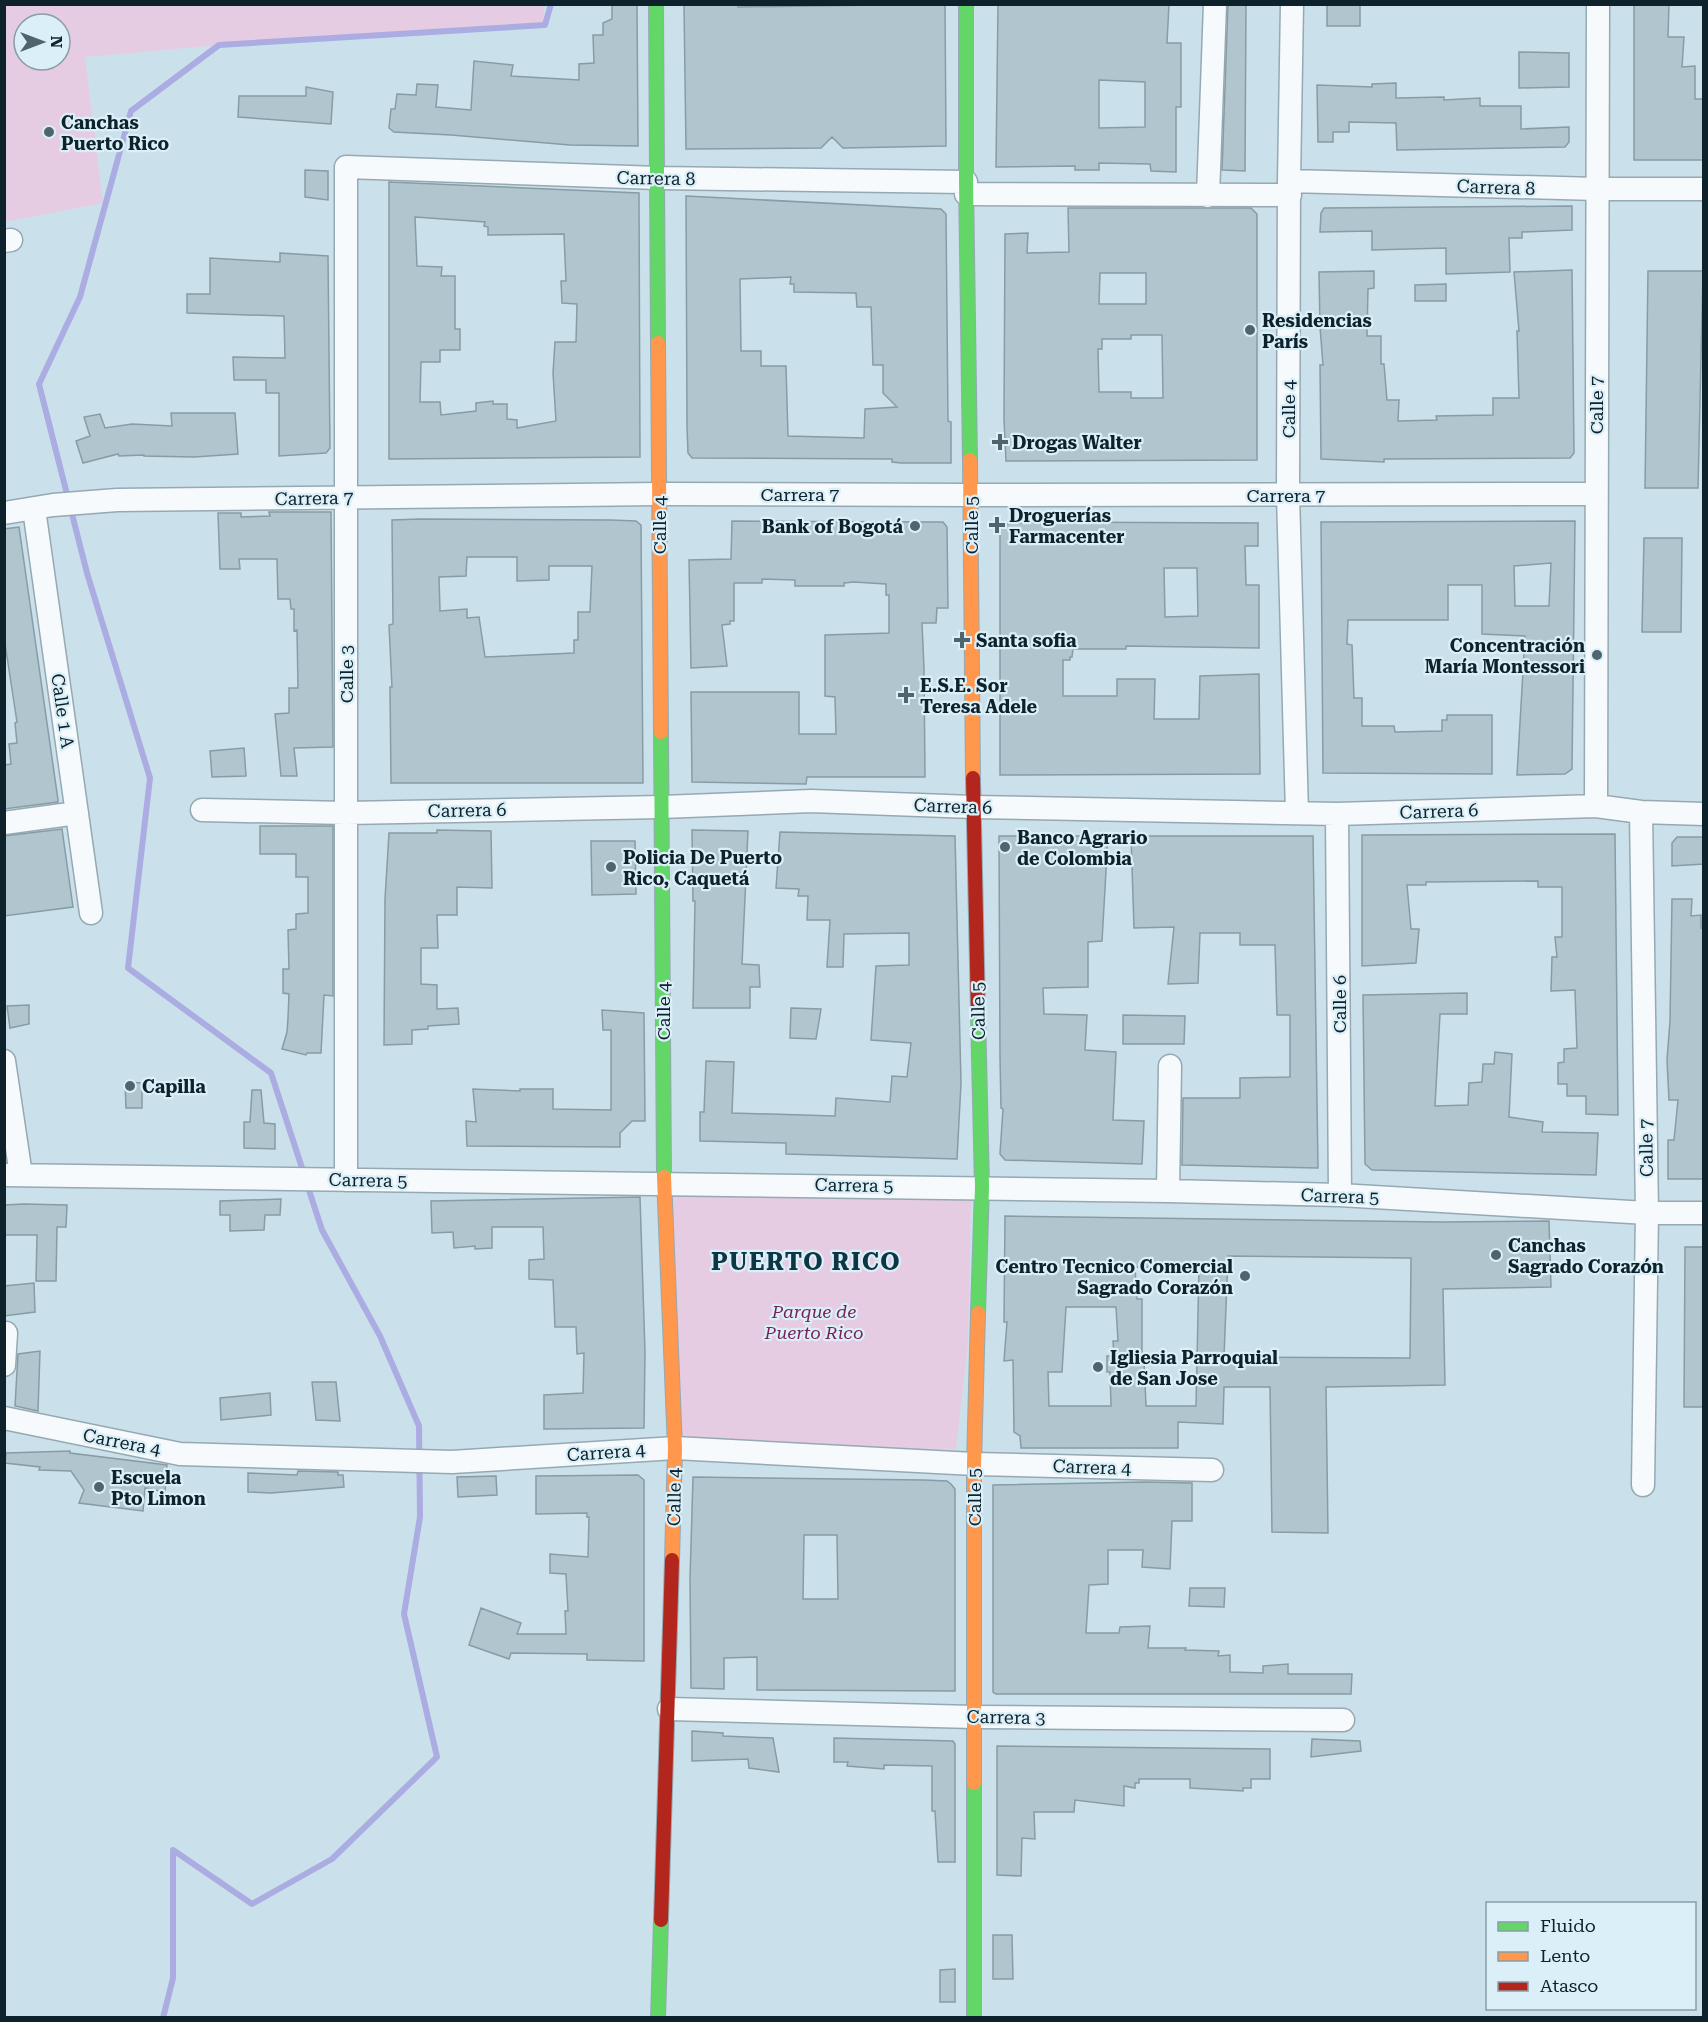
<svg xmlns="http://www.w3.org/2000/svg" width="1708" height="2022" viewBox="0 0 1708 2022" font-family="'Roboto Serif',serif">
<rect width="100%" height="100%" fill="#cae1eb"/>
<path fill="#e5cce2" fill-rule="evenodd" d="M5,4H543L545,25L219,45L85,57L103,203L5,222ZM24,24H60V60H24Z
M669,1190L971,1197L968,1342L956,1449L675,1448Z"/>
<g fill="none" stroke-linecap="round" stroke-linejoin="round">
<path stroke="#aaace2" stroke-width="6" d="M304,1174L271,1073L128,968L150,778L87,573L39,384L80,297L131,111L219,45L545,25L551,4
M163,2018L173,1978V1850L252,1904L332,1859L437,1757L404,1614L420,1517L419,1426L380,1336L322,1230L307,1184"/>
</g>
<path fill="#b1c5ce" stroke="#879ca4" stroke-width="1.5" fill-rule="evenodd" d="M612,4H637L638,146L570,145L451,135L394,132L389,128L391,109H395L397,94L416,95L417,84L438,85L436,107L471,110L474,61L513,65L511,76L579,80V64L594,63L593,35H603V23L612,19Z
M684,4H738V7L945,4L946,146L843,148L832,137L821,148L686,149Z
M998,4H1169L1167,43H1181V107H1176V172L1151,171L1150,164L1099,163V170H1075V166L996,167ZM1099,80L1145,82V127L1099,128Z
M1228,4H1246L1245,171L1222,170Z
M1327,4H1360V26H1327Z
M1634,4H1669L1668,37H1684L1682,67L1695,66V99H1704V160H1634Z
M1519,52L1569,53V87L1519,88Z
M1396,83V98L1444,97V100L1480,98V106H1521V129L1569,127V142L1565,147L1397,150L1396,123L1349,122V132H1333V142H1318L1317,85L1372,87V84Z
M306,87L333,92L331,124L238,117L239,96H306Z
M305,170L328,171V200L305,197Z
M389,182L639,193L640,457L389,459ZM415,217L485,222L484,226L488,227V235L564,234L566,281H561L562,303L577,304L576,342H555L553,373L556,421L517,428V420L507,419V404H493V401L476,403V411L441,415L440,402H420L421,362H440V350H460V329H455V276H441L442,267L417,266Z
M686,196L941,209L946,214L948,421L951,422V463H901L892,462V459L692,458L688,453L687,426ZM791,277L790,284H794V292L856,293L857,307H871L873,365H883V393L897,407L865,409L864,438L788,436L786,366H761V351H741L740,279Z
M1572,206V230L1522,232V238H1509L1510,272L1446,274V248L1372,250V231L1320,232L1321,213L1324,208Z
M1068,208H1251L1257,214V460L1006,461L1004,419L1005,234L1028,233L1027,253L1069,252ZM1100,273H1146V304H1099ZM1131,335H1162L1163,398H1131V392H1099L1098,349H1102V339H1131Z
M280,253L328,256L330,448L326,453L279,456V393H266V380H234L233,357L285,358L284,316L187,313V294H210V258L280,262Z
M1572,270L1574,453L1570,458L1384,459V462L1321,459L1320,365H1323L1320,327L1319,272L1374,271V288L1368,289L1367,336H1381V364H1384L1387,400H1399L1398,421L1437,420L1436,416L1493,415V398H1519L1517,331H1519L1514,272Z
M1648,271H1703L1698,488H1645Z
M1446,284V301H1415V285Z
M171,413H235L238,454L194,457L144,456V455L119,456L118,454L83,463L76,441L90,436L84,417L100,414L105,428L132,424L172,426Z
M269,512H331L333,747L294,748L297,776H281L275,714L289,713V688H298L297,630L294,631V609H291L290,599H278L277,559H239L240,569H220L218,513H241V517L270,516Z
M420,519L611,520L636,521L641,525L643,783H391L390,687H392L389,625L393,624L392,520ZM467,557H517V581L549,580V566H592L590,612H578V640H574V653L485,657L479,617L467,618V609L440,611L439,577L466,576Z
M732,521L933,522H943L947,527L948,608H937L936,623H922L924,669L925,777H807L806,784L692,782L691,692H799V734H836L835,697L825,696V635L889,633V595H886V584L854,582L844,583V586H795V580L762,579V583H734V621H730V624L722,625L727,666L691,668L689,560L731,559Z
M1575,521L1572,769L1565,774L1517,775L1525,636L1482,634V585H1448V620H1348L1347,644L1352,645L1354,698H1362V726H1394L1395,732L1442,731V720H1447V715H1492V774L1323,773L1321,522ZM1551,563L1549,606H1515L1514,566Z
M1035,522L1258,523V546H1245L1246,585H1259V648L1126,646V649H1073L1072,657H1070V660H1063V696H1117V679H1155L1154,719H1199L1200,676L1259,674L1260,774L1000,775V529L1006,524ZM1164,568H1197L1198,616L1165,617Z
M19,527L58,800V802L4,809V765L11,764L9,744L17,743L15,723L17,722L4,637V529Z
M1644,538H1682L1681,632H1642Z
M244,748L246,776L212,777L210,751Z
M260,826H333V996L324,995L321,1053H307L306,1055L282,1049L287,1032L288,1018L289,994L283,993V969H289L288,930L296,929V914L308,913V877H296V854H260Z
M62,829L73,907L4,916V836Z
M437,830L491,831L492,888L457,887V915H437L438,948H421V984L437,985V1009L458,1008L459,1024L428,1026V1029L412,1030V1044L384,1045L385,899L389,833H437Z
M692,830L748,831L742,964L759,965L760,987H750V1008H693L695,901H693Z
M780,832L955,836L961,1083L957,1159L786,1154V1143L700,1141V1112H704L706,1061L734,1062L732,1113L835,1116L836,1098L890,1102L892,1076L907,1077L911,1043L871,1040L876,966L909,965V933L844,934L843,967H827L830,920H807L808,896H798L799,889L776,888Z
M1615,834L1618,1115L1586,1114V1096H1567V1084H1558V1063L1564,1062V1049L1577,1048L1575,990L1551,991L1552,957H1557L1555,937H1562V887H1538V881L1426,882V885H1407L1411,929H1419L1416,963L1362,966V835Z
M999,836H1108L1102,941L1088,942V987L1043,988L1044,1014L1087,1015L1085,1050L1116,1052L1113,1120L1144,1121L1142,1164L1005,1160L1000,1154L1003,1109L1001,1108L1000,1057Z
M1131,836H1313L1318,1168L1182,1165L1183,1098H1240V1078L1290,1077V1015H1277L1275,945H1240V933H1200L1198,983L1168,984L1174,927L1134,928Z
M1677,837H1704V864L1672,866V843Z
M591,841H635L636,894L592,895Z
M1672,899H1692L1691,916L1701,915V928H1704V1179H1668V1140H1674L1678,1100H1669L1667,1060L1670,1021Z
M1467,993V1014H1440L1435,1106L1468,1105L1469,1083L1482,1082L1483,1064H1494L1495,1052L1512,1054L1509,1117L1543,1122L1542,1132L1598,1133L1596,1175L1372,1170L1365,1164L1363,995Z
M29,1005V1024L10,1028L7,1006Z
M791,1008L821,1009L816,1039L790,1038Z
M602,1010L644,1013L645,1121H632L620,1133V1147L467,1146L466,1121L476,1122L473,1089L520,1091V1089H553V1109L611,1110V1030H603Z
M1123,1015L1185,1016L1184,1044H1123Z
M125,1082L142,1083V1108H126Z
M252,1090H261L264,1123L275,1124V1149L244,1148V1122H250Z
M640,1197L645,1352L644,1428L544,1429V1395L583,1393L584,1353L577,1354L576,1327H555L553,1280L529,1279V1260L544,1259L543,1227H492V1248L475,1249V1246L454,1248L453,1232L432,1233L431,1201Z
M281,1199L280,1215H265L264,1230L230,1231V1215H220V1201Z
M24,1204L67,1205L66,1227H57L56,1281H36L37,1235H4V1205Z
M1005,1216L1442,1222L1549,1221L1551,1287L1443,1289L1445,1385L1326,1387L1328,1533L1272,1532L1270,1387H1224L1223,1424L1178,1422V1448H1021L1020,1436L1014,1432L1013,1360L1004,1361L1007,1322H1004ZM1228,1256L1411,1258L1410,1358L1224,1357ZM1135,1267L1199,1268L1196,1406H1146L1144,1360L1142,1361V1299H1137ZM1066,1307H1116L1118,1341H1113L1114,1356H1107V1372H1110L1111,1406H1049L1048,1372H1062Z
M1685,1247H1704V1407H1684Z
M34,1283L35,1312L4,1316V1286Z
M40,1351L38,1411L15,1406L18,1354Z
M312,1382H336L340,1421L316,1420Z
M270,1393L271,1415L221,1420L220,1398Z
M70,1451V1453L167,1465L165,1492L145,1488L143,1511L79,1503L84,1490L71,1471L39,1470L40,1467L5,1463L6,1453Z
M298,1471L338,1472V1475H343L344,1487L271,1493L248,1492V1473L297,1475Z
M638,1475L644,1480V1661L587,1660V1654L511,1653L509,1659L469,1645L481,1608L521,1623L517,1634H566L565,1611H568L566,1574L550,1573V1554L588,1557L589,1517H587V1513L536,1514V1476Z
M496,1476L497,1495L458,1497L457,1477Z
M693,1477L924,1480L947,1481L951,1484L955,1489V1691L757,1690V1657L724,1658V1689L691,1688L690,1579ZM804,1535H837L838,1599H803Z
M1146,1482L1192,1483V1521H1172L1170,1569L1142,1567L1143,1550H1108V1584L1089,1585L1086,1633H1119L1120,1627L1150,1626L1148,1648H1186L1185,1650L1219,1651L1218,1656L1230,1655V1672L1263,1673V1666L1288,1664V1674H1352L1351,1694H996L993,1692V1485Z
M1190,1588H1225L1224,1607L1189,1606Z
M692,1731L723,1733V1736L773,1738L779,1772L749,1768L748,1759L692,1761Z
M834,1738L953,1741L955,1744V1862H938L935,1811H932V1766L884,1765V1769L847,1766L848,1762H834Z
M1312,1739L1360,1741L1361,1751L1311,1757Z
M997,1746L1270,1749V1779H1251V1788H1243V1791L1190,1788V1779H1139V1783H1135V1788L1124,1786V1806L1075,1800L1074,1812H1034L1035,1839L1022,1838L1021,1876L997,1875Z
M993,1935H1012L1013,1979H993Z
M955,1969V2002H940V1970Z"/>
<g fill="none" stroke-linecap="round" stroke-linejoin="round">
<defs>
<path id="street" d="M1292,4L1289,181L1288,495L1297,813
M1289,181L1597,189H1704
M966,194L1290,195
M1208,196L1215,4
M4,241L11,240
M34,509L91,913
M4,513L53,505L117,500L659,494L971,495L1596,494
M1596,806L1598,4
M202,810L346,813L662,807L811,801L973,807L1337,814L1596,806L1641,812L1704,814
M1641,812L1647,1213L1643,1485
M1337,814L1340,1195
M4,823L77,813
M4,1061L21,1175
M4,1175L1168,1191L1340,1195L1647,1213H1704
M346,1180V167L658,178L966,182
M1168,1191L1170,1066
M4,1365L6,1333
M4,1418L180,1454L452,1462L675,1448L974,1464L1212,1470
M669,1709L973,1717L1343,1720"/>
<path id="fast" d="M656,4L658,343
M966,4V182L970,460
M661,732L664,1177
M978,1012L982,1187L978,1313
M974,1783V2018
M658,2018L661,1920"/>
<path id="slow" d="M658,343L661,732
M970,460L973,778
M664,1177L675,1448L672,1560
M974,1783V1464L978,1313"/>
<path id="jam" d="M973,778L978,1012
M661,1920L672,1560"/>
</defs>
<use href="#street" stroke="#95a9b2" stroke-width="25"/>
<use href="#fast" stroke="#95a9b2" stroke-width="16"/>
<use href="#slow" stroke="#95a9b2" stroke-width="16"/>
<use href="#jam" stroke="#95a9b2" stroke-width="16"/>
<use href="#street" stroke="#f7fafc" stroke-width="22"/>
<use href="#fast" stroke="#63d668" stroke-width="14"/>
<use href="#slow" stroke="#ff974d" stroke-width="14"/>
<use href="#jam" stroke="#b3261e" stroke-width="14"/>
</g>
<g fill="#4f656e" stroke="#dbeff9" stroke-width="2">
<circle cx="49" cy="132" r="6"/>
<circle cx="1250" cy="330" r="6"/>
<path d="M997 433h6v6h6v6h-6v6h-6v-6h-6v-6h6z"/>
<path d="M994 516h6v6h6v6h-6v6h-6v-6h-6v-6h6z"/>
<circle cx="915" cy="526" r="6"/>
<path d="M959 631h6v6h6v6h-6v6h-6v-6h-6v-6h6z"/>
<circle cx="1597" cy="655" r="6"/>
<path d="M903 686h6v6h6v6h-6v6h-6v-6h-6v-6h6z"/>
<circle cx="1005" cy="847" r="6"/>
<circle cx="611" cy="867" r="6"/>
<circle cx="130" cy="1086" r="6"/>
<circle cx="1496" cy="1255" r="6"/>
<circle cx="1245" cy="1276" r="6"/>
<circle cx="1098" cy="1367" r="6"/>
<circle cx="99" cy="1487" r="6"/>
</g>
<g text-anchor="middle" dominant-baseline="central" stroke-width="4.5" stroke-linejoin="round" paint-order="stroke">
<g font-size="18" font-weight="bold" fill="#0d222b" stroke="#dbeff9" text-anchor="start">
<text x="61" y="122">Canchas<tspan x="61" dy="21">Puerto Rico</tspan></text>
<text x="1262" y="320">Residencias<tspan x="1262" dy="21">París</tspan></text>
<text x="1012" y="442">Drogas Walter</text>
<text x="1009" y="515">Droguerías<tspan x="1009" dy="21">Farmacenter</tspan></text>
<text x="903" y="526" text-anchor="end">Bank of Bogotá</text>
<text x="976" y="640">Santa sofia</text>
<text x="1585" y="645" text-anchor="end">Concentración<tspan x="1585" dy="21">María Montessori</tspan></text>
<text x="920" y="685">E.S.E. Sor<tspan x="920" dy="21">Teresa Adele</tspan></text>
<text x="1017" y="837">Banco Agrario<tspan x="1017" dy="21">de Colombia</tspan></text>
<text x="623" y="857">Policia De Puerto<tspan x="623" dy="21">Rico, Caquetá</tspan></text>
<text x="142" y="1086">Capilla</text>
<text x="1508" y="1245">Canchas<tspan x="1508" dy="21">Sagrado Corazón</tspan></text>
<text x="1233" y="1266" text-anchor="end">Centro Tecnico Comercial<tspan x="1233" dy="21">Sagrado Corazón</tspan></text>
<text x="1110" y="1357">Igliesia Parroquial<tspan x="1110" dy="21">de San Jose</tspan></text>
<text x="111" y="1477">Escuela<tspan x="111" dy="21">Pto Limon</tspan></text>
</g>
<g font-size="18" fill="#0d222b" stroke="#dbeff9">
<text transform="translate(656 178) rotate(1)">Carrera 8</text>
<text transform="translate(1496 187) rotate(2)">Carrera 8</text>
<text transform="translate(1596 405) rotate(-90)">Calle 7</text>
<text transform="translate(1288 409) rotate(-90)">Calle 4</text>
<text x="800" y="494">Carrera 7</text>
<text x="1286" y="495">Carrera 7</text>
<text transform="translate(314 498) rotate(-1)">Carrera 7</text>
<text transform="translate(659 525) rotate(-90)">Calle 4</text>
<text transform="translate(971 525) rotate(-90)">Calle 5</text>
<text transform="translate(346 674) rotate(-90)">Calle 3</text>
<text transform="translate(63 711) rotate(82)">Calle 1 A</text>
<text transform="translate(953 806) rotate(2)">Carrera 6</text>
<text transform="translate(467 810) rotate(-1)">Carrera 6</text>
<text transform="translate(1439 811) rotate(-2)">Carrera 6</text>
<text transform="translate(1339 1004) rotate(-90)">Calle 6</text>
<text transform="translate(663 1011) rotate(-90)">Calle 4</text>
<text transform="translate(978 1011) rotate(-91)">Calle 5</text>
<text transform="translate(1646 1148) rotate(-91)">Calle 7</text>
<text transform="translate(368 1180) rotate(1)">Carrera 5</text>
<text transform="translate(854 1185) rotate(1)">Carrera 5</text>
<text transform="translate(1340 1196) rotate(2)">Carrera 5</text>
<text transform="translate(122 1442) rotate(11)">Carrera 4</text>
<text transform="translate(606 1452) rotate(-4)">Carrera 4</text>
<text transform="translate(1092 1467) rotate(2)">Carrera 4</text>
<text transform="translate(674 1497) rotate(-89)">Calle 4</text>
<text transform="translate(974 1497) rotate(-90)">Calle 5</text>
<text transform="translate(1006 1717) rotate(1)">Carrera 3</text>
</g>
<g font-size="18" font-style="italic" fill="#781f55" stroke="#dbeff9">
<text x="814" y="1311">Parque de<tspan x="814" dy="21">Puerto Rico</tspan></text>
</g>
<g font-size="24" font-weight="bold" letter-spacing="1.5" fill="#0e3544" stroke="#dbeff9">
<text x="806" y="1262">PUERTO RICO</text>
</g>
</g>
<rect width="1708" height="2022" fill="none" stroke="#0d222b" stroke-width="12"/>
<rect x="1486" y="1902" width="210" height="108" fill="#dbeff9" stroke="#899da7" stroke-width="1.5"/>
<rect x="1498" y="1922" width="30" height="9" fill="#63d668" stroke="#899da7" stroke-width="1.5"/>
<text x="1540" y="1932" font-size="18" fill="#0d222b">Fluido</text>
<rect x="1498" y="1952" width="30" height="9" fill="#ff974d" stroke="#899da7" stroke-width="1.5"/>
<text x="1540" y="1962" font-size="18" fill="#0d222b">Lento</text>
<rect x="1498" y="1982" width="30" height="9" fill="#b3261e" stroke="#899da7" stroke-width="1.5"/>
<text x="1540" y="1992" font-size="18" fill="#0d222b">Atasco</text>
<g transform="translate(42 42) rotate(90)"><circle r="28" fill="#dbeff9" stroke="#899da7" stroke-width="1.5"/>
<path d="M0-4.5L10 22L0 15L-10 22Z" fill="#4f656e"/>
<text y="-9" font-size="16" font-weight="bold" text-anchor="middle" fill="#0d222b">N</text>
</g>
</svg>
